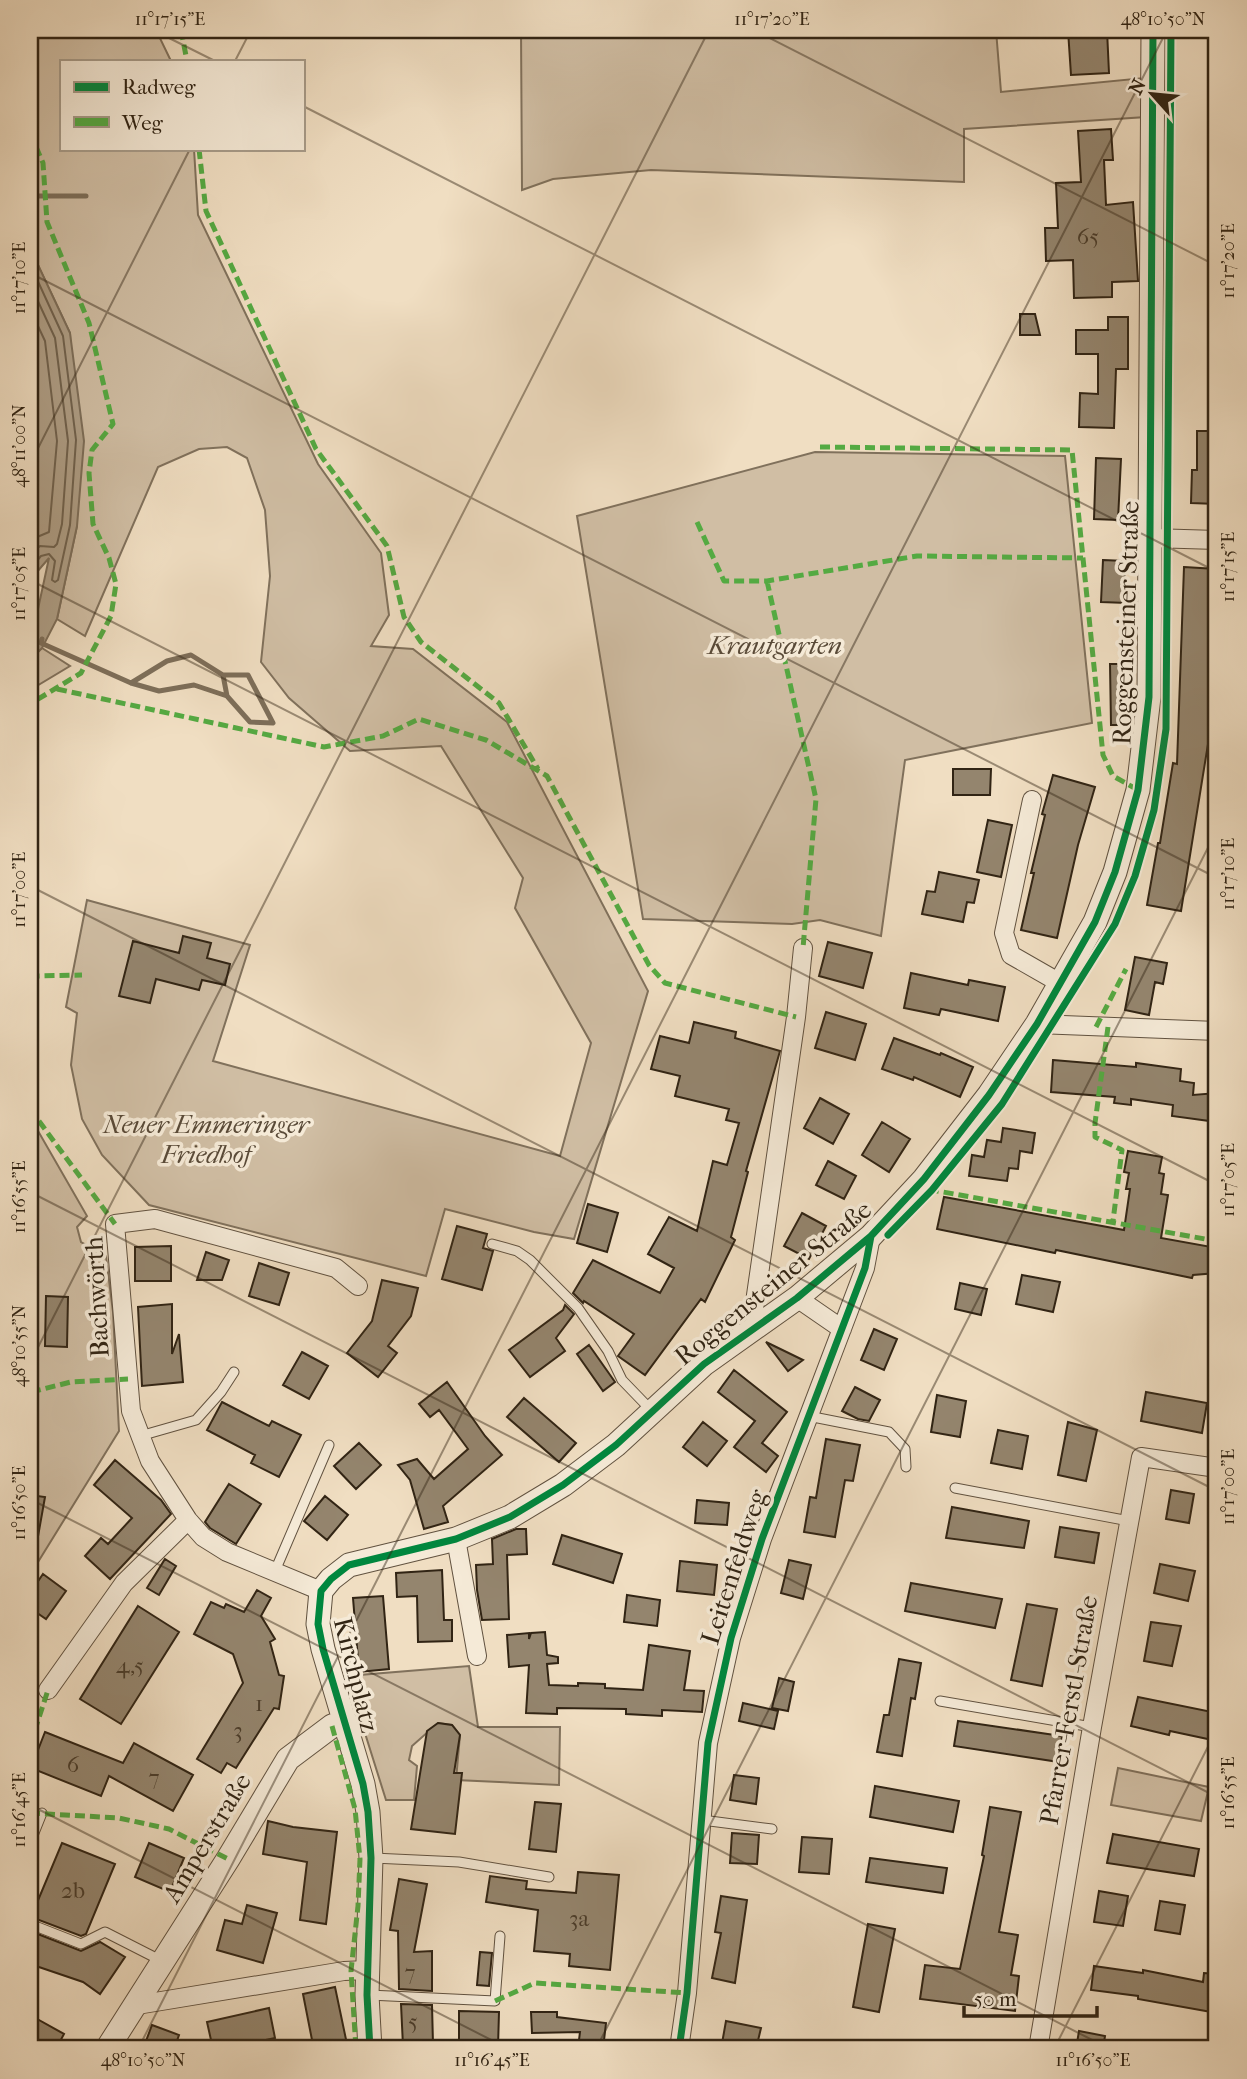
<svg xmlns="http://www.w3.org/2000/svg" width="1247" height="2079" viewBox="0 0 1247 2079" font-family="'IM FELL French Canon',serif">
<rect width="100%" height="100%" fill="#f0dec2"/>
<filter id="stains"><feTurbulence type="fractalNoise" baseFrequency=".00286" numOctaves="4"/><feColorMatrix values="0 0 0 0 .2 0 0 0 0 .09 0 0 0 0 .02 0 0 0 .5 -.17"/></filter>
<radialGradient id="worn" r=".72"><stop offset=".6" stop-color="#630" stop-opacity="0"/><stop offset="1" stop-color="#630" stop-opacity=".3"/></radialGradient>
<path fill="#d0bea4" stroke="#80715c" stroke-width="2" d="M30,30H156L171,61H61V149H194L198,215L318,464L381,553L389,615L371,646L413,649L507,722L648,991L574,1239L534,1232L445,1209L426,1276L149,1205L102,1155L82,1119L71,1065L77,1013L66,1007L87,900L250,945L213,1061L560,1156L591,1043L515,908L523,878L441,746L350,751L289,698L261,662L270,576L265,510L247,458L227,447L199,449L158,467L85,636L57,619L77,526L70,333L30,248Z
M521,30H996L1001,92L1144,78L1146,117L964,129V182L651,170L553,179L522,190Z
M815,452L1065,456L1092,723L905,760L881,936L820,920L792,924L643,919L577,516Z
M42,648L70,666L30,690V660Z
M30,1117L87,1216L77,1227L81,1242L106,1256L113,1312L119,1431L30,1575Z
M469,1666L478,1727H560L559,1785L456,1780L460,1735L452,1725L438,1723L412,1746L409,1760L417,1766L414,1800H386L347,1676Z
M1118,1768L1209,1787L1201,1821L1111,1805Z"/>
<path fill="#af9f87" stroke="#7d6e59" stroke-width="2" d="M30,248L70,333L84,441L77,526L57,619L42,648L30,660V646L49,558L30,580Z"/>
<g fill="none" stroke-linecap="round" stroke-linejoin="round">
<path stroke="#70624e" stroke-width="2" d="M30,264L63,336L76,440L70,525L58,580L55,582L52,580L55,561L49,554L41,556L30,569
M30,284L55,338L68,441L62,524L57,544L54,547L40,546L30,555
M30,309L45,341L57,441L49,532L30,540"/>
<path stroke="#7d6e59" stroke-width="5" d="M30,196H86
M42,639L41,643L131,683L159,691L194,685L227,696L250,722L273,723
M223,675L227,696
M131,683L167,661L191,655L223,675H248L273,723"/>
</g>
<path fill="#94856e" stroke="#312414" stroke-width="2" d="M1068,30H1107L1109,73L1071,75Z
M1111,129L1113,160H1104L1106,205L1133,202L1138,281L1112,282V297L1074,298L1073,260L1046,261L1045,228H1058L1056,183L1081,182L1078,131Z
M1020,314H1035L1040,335H1020Z
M1108,317H1128V369H1116L1114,428L1079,427L1080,393L1098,394V354H1076V330H1108Z
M1197,431H1217V504L1191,503L1192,470H1197Z
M1096,458L1121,459L1118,520L1094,519Z
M1103,560L1125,561L1124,587H1128L1127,603L1101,602Z
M1184,567L1216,569L1212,744H1208L1181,911L1147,905L1158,843H1160L1173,763L1177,764Z
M1110,664H1128L1129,725H1111Z
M953,769H991L990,795H953Z
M1053,775L1095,787L1078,845L1057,938L1021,930L1034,873H1031L1045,815L1042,814Z
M988,820L1012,825L1001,877L977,872Z
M939,872L979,880L974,903L967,902L963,922L922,914L927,891L935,892Z
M183,936L211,943L207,958L230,964L225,985L202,980L199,990L156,979L150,1003L119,996L133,941L179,953Z
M828,942L872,953L863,988L819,976Z
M1135,957L1167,963L1163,984L1155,982L1149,1015L1125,1010Z
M911,973L968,985L969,980L1005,987L998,1021L941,1009L939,1015L904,1008Z
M826,1012L866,1024L855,1060L815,1048Z
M694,1022L736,1032L735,1038L780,1051L746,1171L748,1172L731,1237L735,1240L705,1302L701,1299L645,1375L618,1356L634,1334L584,1301L583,1303L573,1293L593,1260L660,1293L674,1268L648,1254L669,1217L697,1231L713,1161L727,1165L739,1123L726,1120L729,1109L675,1096L680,1076L651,1069L660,1036L689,1043Z
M894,1038L940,1055L941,1053L973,1067L960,1097L914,1077L913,1080L882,1069Z
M1053,1060L1136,1067V1063L1181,1069L1180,1081L1194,1083L1193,1095L1217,1093V1122L1172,1116L1173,1105L1131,1099V1105L1114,1103L1115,1097L1051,1092Z
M820,1098L849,1114L833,1144L804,1128Z
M882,1122L910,1139L889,1172L862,1155Z
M1003,1128L1035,1133L1032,1153L1020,1151L1018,1169L1009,1168L1007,1181L969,1176L972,1155L984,1157L987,1140L1001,1142Z
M1128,1151L1162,1157L1159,1173L1164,1174L1161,1194L1168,1195L1161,1238L1217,1248V1273L1193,1275L1192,1278L1056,1250L1055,1253L937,1229L944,1197L1124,1230L1130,1189H1126L1129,1173L1124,1172Z
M828,1161L856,1176L844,1199L816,1185Z
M588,1204L618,1213L607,1252L577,1243Z
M802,1213L826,1226L809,1259L784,1246Z
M457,1226L487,1234L483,1248L493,1251L482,1290L442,1279Z
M171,1246V1281H135V1247Z
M206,1252L229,1260L222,1280H197Z
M259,1263L289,1273L279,1305L249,1296Z
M1022,1275L1060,1282L1053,1312L1016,1304Z
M382,1280L418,1288L411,1316L388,1346L397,1353L378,1377L347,1353L372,1321Z
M960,1283L987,1289L981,1315L955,1309Z
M46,1296L68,1297L67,1347L45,1346Z
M172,1304V1354L179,1334L183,1382L142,1386L138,1307Z
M565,1305L574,1314L556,1338L565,1351L530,1377L509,1350L563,1310Z
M874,1329L897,1339L884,1370L861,1360Z
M766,1342L803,1360L788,1371Z
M589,1345L615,1382L603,1391L577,1354Z
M302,1352L328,1366L309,1399L283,1385Z
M734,1370L787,1412L762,1443L778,1456L766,1472L734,1447L755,1421L718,1392Z
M447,1382L485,1436L502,1455L443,1506L448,1522L424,1529L410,1480L398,1465L417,1459L434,1479L468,1449L439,1410L430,1417L419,1404Z
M855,1387L880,1400L869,1421L858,1419L842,1411Z
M1146,1392L1207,1403L1202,1433L1141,1421Z
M937,1395L966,1401L960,1437L931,1432Z
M524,1398L576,1443L559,1462L507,1417Z
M222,1402L269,1426L272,1421L301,1435L279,1477L251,1463L255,1455L207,1430Z
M703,1422L727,1441L707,1466L683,1447Z
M1068,1422L1097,1430L1086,1481L1058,1475Z
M998,1430L1028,1436L1022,1469L991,1463Z
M826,1439L860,1445L853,1481L845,1480L835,1537L804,1532L810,1497L816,1498Z
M359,1443L381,1465L356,1489L334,1466Z
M115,1460L161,1500L171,1514L110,1579L85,1556L101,1538L108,1544L132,1518L94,1485Z
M229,1484L261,1504L236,1544L210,1528L205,1522Z
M1171,1490L1194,1494L1189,1523L1166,1519Z
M30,1495L45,1497L37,1542L30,1541Z
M325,1496L348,1515L327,1540L304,1521Z
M697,1500L729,1503L727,1525L695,1523Z
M952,1507L1029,1521L1024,1548L946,1538Z
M1060,1527L1099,1533L1094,1563L1055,1557Z
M516,1529H526L527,1554L507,1555L509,1619L482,1620L477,1590L476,1565L493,1564L492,1539Z
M562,1535L622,1554L613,1583L553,1564Z
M165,1559L176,1566L159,1595L147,1588Z
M789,1560L811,1565L803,1599L781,1593Z
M680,1561L717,1565L714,1595L677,1591Z
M1160,1564L1195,1571L1188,1601L1154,1593Z
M442,1570L444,1620H452V1641L418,1642L417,1596L397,1597L396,1573Z
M43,1574L66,1591L46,1619L30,1608V1593Z
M911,1583L1002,1599L995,1628L905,1611Z
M257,1590L271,1598L261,1616L275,1639L270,1642L279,1675L284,1676L279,1709L274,1708L236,1768L227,1763L221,1773L197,1759L243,1683L233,1654L194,1634L211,1602L224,1608L226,1604L244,1612Z
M627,1595L660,1600L657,1626L624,1622Z
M383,1596L389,1669L359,1672L353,1598Z
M1027,1604L1057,1609L1042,1686L1011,1680Z
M138,1606L179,1632L121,1724L80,1699Z
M1151,1622L1181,1626L1172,1666L1144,1661Z
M545,1632L547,1655L558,1657V1663L547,1664L549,1685L578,1686V1683L605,1684V1688L643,1690L649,1645L690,1651L684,1690L704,1691L702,1712L662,1710V1716L626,1714V1709L557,1708V1714L526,1713L529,1665L509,1667L507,1635L529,1633V1639L531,1633Z
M899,1659L921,1663L915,1699L911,1698L902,1756L877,1752L884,1715H889Z
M779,1678L794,1682L788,1711L772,1708Z
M1138,1697L1217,1713V1741L1170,1731L1169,1735L1131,1726Z
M743,1703L778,1711L774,1729L739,1721Z
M958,1721L1062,1736L1059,1762L954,1746Z
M438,1723L452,1725L460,1735L454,1773H462L455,1834L411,1829L427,1731Z
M45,1732L123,1763L134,1743L193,1775L173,1811L109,1776L101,1796L31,1768Z
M734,1775L759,1778L756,1804L730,1800Z
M875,1786L959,1801L953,1832L870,1817Z
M535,1802L561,1804L556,1852L529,1849Z
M990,1807L1021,1812L999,1932L1018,1935L1011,1975L1019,1976L1015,2011L920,1999L925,1965L960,1969L984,1856L982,1855Z
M268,1821L293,1827L337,1832L326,1924L300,1920L307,1862L263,1854Z
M732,1833L759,1835L757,1864L730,1863Z
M1113,1834L1199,1849L1194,1876L1107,1863Z
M802,1837L832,1839L829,1874L799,1872Z
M62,1843L115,1864L86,1934L81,1936L31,1917Z
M149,1843L184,1858L170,1892L135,1877Z
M870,1858L947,1868L943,1893L866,1882Z
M578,1872L619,1875L610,1970L569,1966L570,1954L534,1951L538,1910L486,1902L490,1876L527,1881L526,1889L576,1893Z
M399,1879L427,1884L414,1952L432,1951V1991L399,1989L398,1931L390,1930Z
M1099,1891L1128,1896L1123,1926L1094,1922Z
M721,1896L747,1900L735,1983L712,1978L721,1933L715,1932Z
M1160,1901L1185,1905L1180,1934L1155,1930Z
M247,1905L277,1913L263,1963L217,1950L225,1920L242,1924Z
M868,1924L895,1929L879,2012L853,2007Z
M30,1931L81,1951L100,1942L125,1957L100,1994L83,1982L30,1964Z
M480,1952L492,1953L489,1986L477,1985Z
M1094,1966L1143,1973V1970L1203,1982L1204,1973L1217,1974V2013L1138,1999V1996L1091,1990Z
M335,1987L348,2049H320L319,2044L313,2045L303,1994Z
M401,2004L432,2005L433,2044L403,2046Z
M269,2008L275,2038L225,2049H213L207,2022Z
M459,2011L499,2012L498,2048L459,2047Z
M531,2012H557V2017L606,2023L603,2049L578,2048L580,2032L532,2033Z
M30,2015L64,2034L56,2049H30Z
M726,2021L761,2028L756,2049H721Z
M152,2025L179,2035L174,2049H143Z
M1079,2031L1105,2036L1103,2049H1076Z"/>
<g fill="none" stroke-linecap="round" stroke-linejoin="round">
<defs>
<path id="service" d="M492,1244L517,1251L530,1260L578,1308L608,1351L622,1380L651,1410
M808,1416L889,1432L905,1449L906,1467
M140,1436L196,1420L221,1392L234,1372
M955,1488L1129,1521
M275,1571L329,1445
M940,1701L1092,1727
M702,1820L772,1829
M30,1843L42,1813
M373,1858L459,1862L549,1877
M30,1924L81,1944L105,1932L162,1961
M369,1995L495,2001L500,1936"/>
<path id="minor" d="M1151,538L1217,540
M1032,800L1004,933L1011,955L1060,983
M1037,1024L1217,1031
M797,1298L842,1329
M758,1325L754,1309L796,1017L803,948
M456,1539L477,1656
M321,1591L227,1552L203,1537L188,1520L150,1461L131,1411L115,1224L155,1219L336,1268L358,1286
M48,1690L124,1583L188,1520
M137,2005L344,1971L367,1970
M679,2049L687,1993L708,1743L731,1638L762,1539L865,1268L871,1236
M1038,2049L1092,1727L1141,1457L1217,1468"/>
<path id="tertiary" d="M107,2049L228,1859L288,1759L332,1726L345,1721
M370,2049L367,1995L371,1858L368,1812L363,1784L323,1649L318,1624L321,1591L331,1579L349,1565L456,1539L510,1517L563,1485L616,1445L704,1364L797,1298L871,1236L924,1179L989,1095L1037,1024L1095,922L1115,872L1138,790L1149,697L1153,30"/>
</defs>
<use href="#service" stroke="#615240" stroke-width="11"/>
<use href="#minor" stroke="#615240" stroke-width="20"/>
<use href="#tertiary" stroke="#615240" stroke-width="25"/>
<use href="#service" stroke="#f5ead7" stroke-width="9"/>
<use href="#minor" stroke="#f5ead7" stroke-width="18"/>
<use href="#tertiary" stroke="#f5ead7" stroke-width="23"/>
<path stroke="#54aa42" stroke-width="5" stroke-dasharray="10 5" stroke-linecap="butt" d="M181,30L187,61
M30,133L43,163L47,222L89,323L113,424L92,450L89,473L93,524L109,558L116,584L111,616L81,673L30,704
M199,149L206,211L316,449L387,546L404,617L421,642L499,703L538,769
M820,447L1072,450L1103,755L1113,776L1138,790
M697,522L724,581H767L917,556L1083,558
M767,581L816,799L803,948
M57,689L324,747L383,736L419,719L486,740L547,776L649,965L665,983L796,1017
M30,978L34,976L82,975
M1096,1027L1126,969
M1108,1027L1095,1123V1137L1122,1150L1113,1221
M30,1109L115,1224
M931,1187L932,1190L1205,1239L1217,1238
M31,1392L71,1382L128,1379
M332,1726L355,1809L360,1859L358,1906L351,1971L356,2049
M30,1745L48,1690
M30,1813L119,1818L169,1829L228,1859
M495,2001L535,1983L687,1993"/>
<defs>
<path id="cycleway" d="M888,1235L932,1190L1002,1104L1115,924L1135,876L1154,810L1166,729L1171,30
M370,2049L367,1995L371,1858L368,1812L363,1784L323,1649L318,1624L321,1591L331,1579L349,1565L456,1539L510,1517L563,1485L616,1445L704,1364L797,1298L871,1236L924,1179L989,1095L1037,1024L1095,922L1115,872L1138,790L1149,697L1153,30
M679,2049L687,1993L708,1743L731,1638L762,1539L865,1268L871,1236"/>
</defs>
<use href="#cycleway" stroke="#f5ead7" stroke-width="11"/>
<use href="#cycleway" stroke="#00873e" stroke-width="7"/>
</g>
<path fill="none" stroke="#312414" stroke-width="2" stroke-opacity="0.45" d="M153,30L215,61M754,30L1217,266M235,61L251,30M303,106L1217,572M30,273L1217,878M30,464L190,149M30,580L1217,1185M30,886L1217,1491M30,1192L1217,1797M30,1363L709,30M30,1499L1110,2049M30,1805L509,2049M138,2049L1167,30M596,2049L1217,830M1054,2049L1217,1729"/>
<g text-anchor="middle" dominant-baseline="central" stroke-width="7" stroke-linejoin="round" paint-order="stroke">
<g font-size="23" fill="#4a3c2a">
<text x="1088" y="236">65</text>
<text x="130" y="1665">4,5</text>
<text x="259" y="1703">1</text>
<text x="238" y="1730">3</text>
<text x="73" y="1764">6</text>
<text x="154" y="1777">7</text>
<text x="73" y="1890">2b</text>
<text x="579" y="1918">3a</text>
<text x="410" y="1972">7</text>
<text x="413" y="2021">5</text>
</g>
<g font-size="26" fill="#312414" stroke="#f5ead7">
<text transform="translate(1126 623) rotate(-88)">Roggensteiner Straße</text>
<text transform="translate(773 1283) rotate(-39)">Roggensteiner Straße</text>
<text transform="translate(97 1297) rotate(-93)">Bachwörth</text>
<text transform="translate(734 1567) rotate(-72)">Leitenfeldweg</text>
<text transform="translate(356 1675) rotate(76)">Kirchplatz</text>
<text transform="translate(1069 1710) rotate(-80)">Pfarrer-Ferstl-Straße</text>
<text transform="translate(207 1838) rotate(-59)">Amperstraße</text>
</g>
<g font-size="26" font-style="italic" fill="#594a38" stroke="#f5ead7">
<text x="775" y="645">Krautgarten</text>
<text x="206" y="1124">Neuer Emmeringer<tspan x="206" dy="30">Friedhof</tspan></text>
</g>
</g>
<rect width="1247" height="2079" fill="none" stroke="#f0dec2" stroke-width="77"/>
<rect x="60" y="60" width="245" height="91" fill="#f5ead7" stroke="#a79b89" stroke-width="2"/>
<rect x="74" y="82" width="35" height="10" fill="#00873e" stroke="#a79b89" stroke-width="2"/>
<text x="122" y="94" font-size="21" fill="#312414">Radweg</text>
<rect x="74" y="117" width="35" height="10" fill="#54aa42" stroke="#a79b89" stroke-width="2"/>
<text x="122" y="130" font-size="21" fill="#312414">Weg</text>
<g transform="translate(1152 94) rotate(297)" stroke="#f5ead7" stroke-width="5" paint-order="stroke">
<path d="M0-5L12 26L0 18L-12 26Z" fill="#312414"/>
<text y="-10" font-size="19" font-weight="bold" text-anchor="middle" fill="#312414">N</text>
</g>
<path d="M964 2006v10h133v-10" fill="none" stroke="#312414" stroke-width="3.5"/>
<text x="974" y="2006" font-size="21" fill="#312414" stroke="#f5ead7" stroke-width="5" paint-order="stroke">50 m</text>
<rect x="38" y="38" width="1170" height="2002" fill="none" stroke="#312414" stroke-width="2.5"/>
<g font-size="18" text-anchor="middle" fill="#312414">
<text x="170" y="25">11°17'15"E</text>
<text x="772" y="25">11°17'20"E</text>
<text x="1163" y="25">48°10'50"N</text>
<text transform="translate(1228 261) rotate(-90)" y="6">11°17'20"E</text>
<text transform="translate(19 278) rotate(-90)" y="6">11°17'10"E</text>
<text transform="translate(19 446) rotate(-90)" y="6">48°11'00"N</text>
<text transform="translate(1228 567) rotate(-90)" y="6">11°17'15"E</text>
<text transform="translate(19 584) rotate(-90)" y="6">11°17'05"E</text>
<text transform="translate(1228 874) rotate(-90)" y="6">11°17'10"E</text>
<text transform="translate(19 890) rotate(-90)" y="6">11°17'00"E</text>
<text transform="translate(1228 1180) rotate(-90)" y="6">11°17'05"E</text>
<text transform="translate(19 1197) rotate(-90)" y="6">11°16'55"E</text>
<text transform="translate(19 1346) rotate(-90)" y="6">48°10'55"N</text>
<text transform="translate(1228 1487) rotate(-90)" y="6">11°17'00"E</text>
<text transform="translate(19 1503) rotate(-90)" y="6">11°16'50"E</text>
<text transform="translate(1228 1793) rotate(-90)" y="6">11°16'55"E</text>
<text transform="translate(19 1810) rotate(-90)" y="6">11°16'45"E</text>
<text x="143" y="2066">48°10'50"N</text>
<text x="492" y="2066">11°16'45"E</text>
<text x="1093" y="2066">11°16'50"E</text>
</g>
<rect width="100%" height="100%" filter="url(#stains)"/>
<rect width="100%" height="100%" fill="url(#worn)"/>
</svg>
